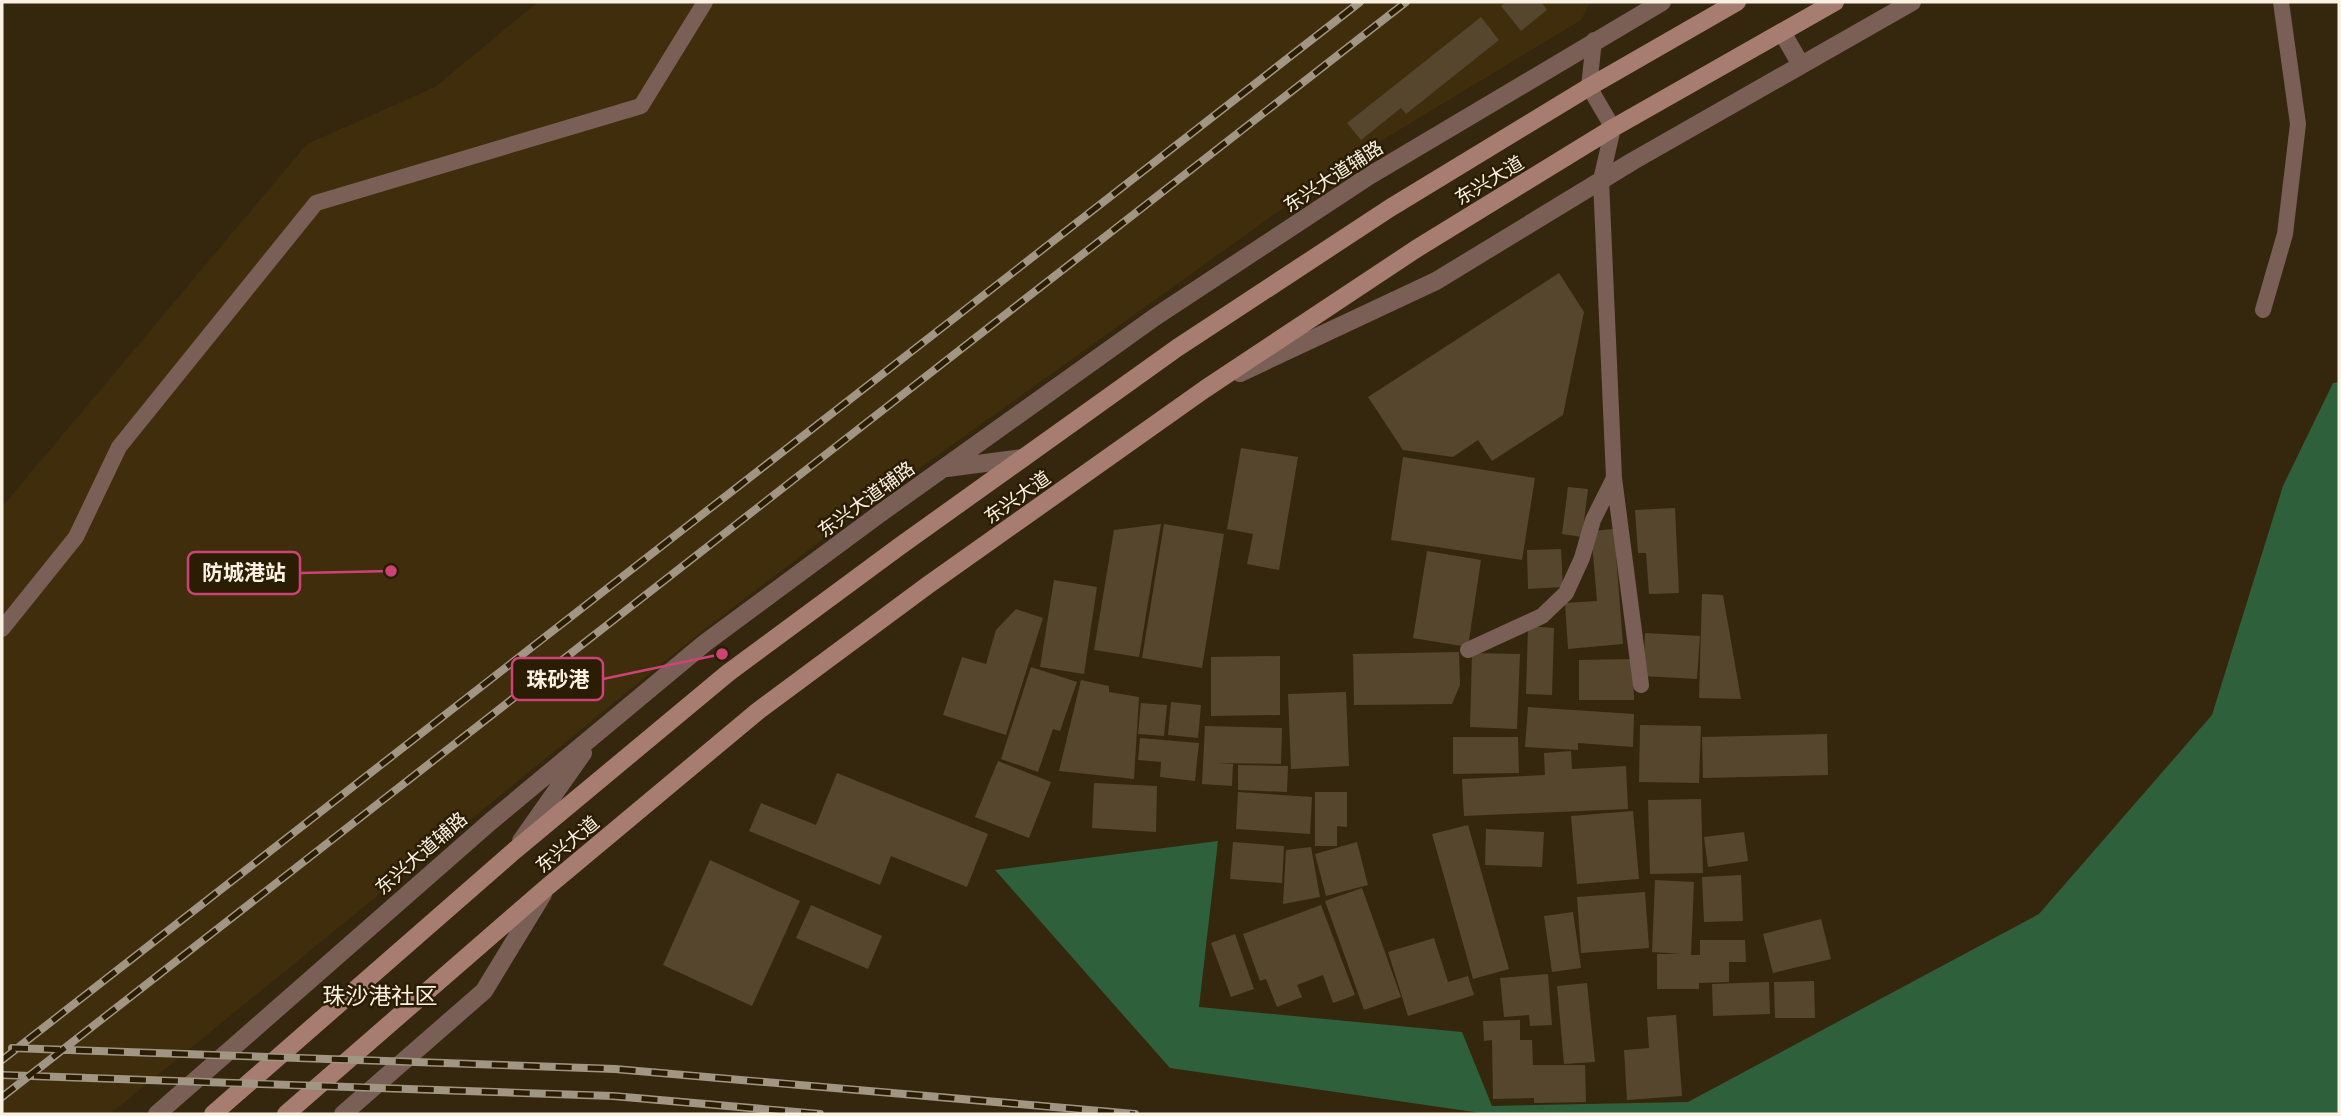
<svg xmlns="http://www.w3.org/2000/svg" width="2341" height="1116" viewBox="0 0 2341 1116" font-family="'Archivo Narrow','Noto Sans SC',sans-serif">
<rect width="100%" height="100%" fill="#35270e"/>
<path fill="#3f2d0c" d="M538,2H1590L1581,20L1356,156L868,505L697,635L110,1114H2V507L307,144L435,87Z"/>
<path fill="#2e613b" d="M2339,382V1114H1488L1170,1068L995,870L1218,841L1199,1007L1462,1032L1492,1106L1688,1102L2039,914L2212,715L2283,486L2333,383Z"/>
<path fill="#55462d" d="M1506,2H1541L1547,10L1521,31L1501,6Z
M1481,17L1499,40L1406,114L1401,108L1361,140L1347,123Z
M1559,273L1584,312L1563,415L1492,461L1478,440L1453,457L1403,450L1368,397Z
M1241,448L1298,457L1279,570L1247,564L1253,534L1227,529Z
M1403,457L1535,478L1522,560L1391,540Z
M1568,487L1588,489L1582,537L1562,534Z
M1675,508L1679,593L1649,594L1646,553H1638L1635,510Z
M1161,524L1139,657L1094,650L1114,530Z
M1164,524L1224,534L1202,668L1142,658Z
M1614,529L1623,644L1568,649L1565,603L1597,601L1591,531Z
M1561,549L1563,587L1528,589L1527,550Z
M1427,551L1481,560L1468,647L1413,638Z
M1054,580L1097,587L1084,674L1040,667Z
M1702,594L1723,595L1741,699L1699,698Z
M1016,609L1043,618L1006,735L943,715L962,657L986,664L996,630Z
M1528,626L1554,628L1552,695L1526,694Z
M1645,633L1700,636L1697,679L1643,676Z
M1459,652L1460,685L1452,704L1354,705L1353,654Z
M1472,653L1520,654L1517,729L1470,727Z
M1280,656V715L1211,716V657Z
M1633,659L1634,700H1579V660Z
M1031,667L1077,682L1060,731L1053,729L1038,772L1001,759Z
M1081,680L1109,686V692L1139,697L1134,779L1059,771Z
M1346,692L1349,766L1291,769L1288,694Z
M1171,702L1201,705L1198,738L1168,735Z
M1141,703L1167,705L1164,736L1138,734Z
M1528,707L1634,714L1633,747L1578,743V750L1525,747Z
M1640,725L1701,726L1699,783L1639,782Z
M1205,726L1282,728L1281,764L1215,763L1233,764L1232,786L1202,784Z
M1827,734L1828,775L1703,778L1702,737Z
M1453,737H1518L1519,773L1453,774Z
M1140,738L1199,743L1195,781L1160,777L1161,762L1138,760Z
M1571,751L1572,769L1626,766L1628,809L1464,816L1462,779L1545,775L1544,753Z
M998,761L1051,782L1029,838L975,817Z
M1238,765L1288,766L1287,792L1238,790Z
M837,773L988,834L967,887L891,856L880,885L749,831L761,803L816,825Z
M1094,783L1157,786L1156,832L1092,828Z
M1238,792L1312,797L1310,834L1236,829Z
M1315,792H1347V827L1337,826V846H1315Z
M1701,799L1703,873L1650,874L1648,800Z
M1633,811L1639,879L1577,884L1571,816Z
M1468,825L1509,969L1473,979L1432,834Z
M1486,829L1544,832L1542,867L1485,865Z
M1744,832L1748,861L1708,867L1704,837Z
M1233,842L1284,846L1282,883L1230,879Z
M1357,842L1368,885L1326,896L1315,854Z
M1311,847L1320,897L1283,904L1286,850Z
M710,860L800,901L752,1006L663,965Z
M1741,875L1743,921L1704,922L1702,877Z
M1655,880L1694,882L1691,955H1700V940H1745L1746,962H1729V982L1699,983V989H1657V954H1682L1652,952Z
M1362,888L1401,997L1364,1010L1325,901Z
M1645,892L1649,948L1581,953L1577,897Z
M811,905L882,936L868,969L796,938Z
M1321,905L1355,995L1333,1003L1323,975L1297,985L1302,997L1277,1007L1266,979L1260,981L1243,934Z
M1573,912L1581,968L1552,972L1544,916Z
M1821,919L1831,959L1773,973L1763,934Z
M1235,934L1254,989L1231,997L1211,943Z
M1434,938L1448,982L1468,976L1474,995L1408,1016L1388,952Z
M1548,974L1552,1025L1530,1026L1529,1015L1504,1017L1500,978Z
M1814,981L1815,1018H1775L1774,982Z
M1769,982L1770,1014L1713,1016L1712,984Z
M1587,983L1595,1062L1564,1064L1557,986Z
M1676,1015L1682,1096L1627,1100L1624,1050L1649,1048L1647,1017Z
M1520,1020V1040H1532L1533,1065H1585L1586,1102L1534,1103V1098L1493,1099L1492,1040L1484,1041L1483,1021Z"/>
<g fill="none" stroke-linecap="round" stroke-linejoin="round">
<path stroke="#7a5f57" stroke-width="16" d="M1594,40L1589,87L1613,128L1601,180L1614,478L1641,685
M2263,310L2285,234L2298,124L2281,2
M2,629L76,537L119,447L316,203L641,106L705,2
M1468,650L1542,616L1566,593L1582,558L1593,520L1614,478"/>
<path stroke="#7a5f57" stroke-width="18" d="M1782,32L1801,65
M1240,373L1436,281L1633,161L1912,2
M947,468L1023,458
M521,841L583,753
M157,1114L490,822L705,643L878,515L1155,317L1369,176L1662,2
M343,1114L484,991L543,894"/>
<path stroke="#a77c71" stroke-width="18" d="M213,1114L514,851L728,673L900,546L1177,348L1390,208L1589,87L1737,2
M286,1114L546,888L758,711L928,585L1205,389L1416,249L1613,128L1835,2"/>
<defs>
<path id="rail" d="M12,1048L615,1069L1135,1114
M2,1060L1360,2
M2,1075L613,1096L820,1114
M2,1097L1406,2"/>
</defs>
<use href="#rail" stroke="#a19683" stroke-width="8"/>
<use href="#rail" stroke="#2a1d04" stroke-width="5" stroke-dasharray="16" stroke-linecap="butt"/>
</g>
<g text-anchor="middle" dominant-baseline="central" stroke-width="5" stroke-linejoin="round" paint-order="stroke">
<g font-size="19" fill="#faf1e2" stroke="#2a1d04">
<text transform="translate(1333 176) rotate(-33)">东兴大道辅路</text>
<text transform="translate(1489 180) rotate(-31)">东兴大道</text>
<text transform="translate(1017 497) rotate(-35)">东兴大道</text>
<text transform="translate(866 499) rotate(-36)">东兴大道辅路</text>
<text transform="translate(567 844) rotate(-40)">东兴大道</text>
<text transform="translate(421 853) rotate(-41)">东兴大道辅路</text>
</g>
<g font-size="23" fill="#faf1e2" stroke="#2a1d04">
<text x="380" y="995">珠沙港社区</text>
</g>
</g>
<path fill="none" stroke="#cd4376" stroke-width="2.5" d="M391 571L300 573M722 654L603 679"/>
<g fill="#cd4376" stroke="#2a1d04" stroke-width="2.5">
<circle cx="391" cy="571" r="7"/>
<circle cx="722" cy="654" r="7"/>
</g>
<g fill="#2a1d04" stroke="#cd4376" stroke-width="2.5">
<rect x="188" y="552" width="112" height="42" rx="7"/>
<rect x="512" y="658" width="91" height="42" rx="7"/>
</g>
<g font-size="21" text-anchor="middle" font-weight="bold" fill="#faf1e2">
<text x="244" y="580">防城港站</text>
<text x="558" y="687">珠砂港</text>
</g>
<rect width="2341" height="1116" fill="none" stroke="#faf1e2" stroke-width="7"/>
</svg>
